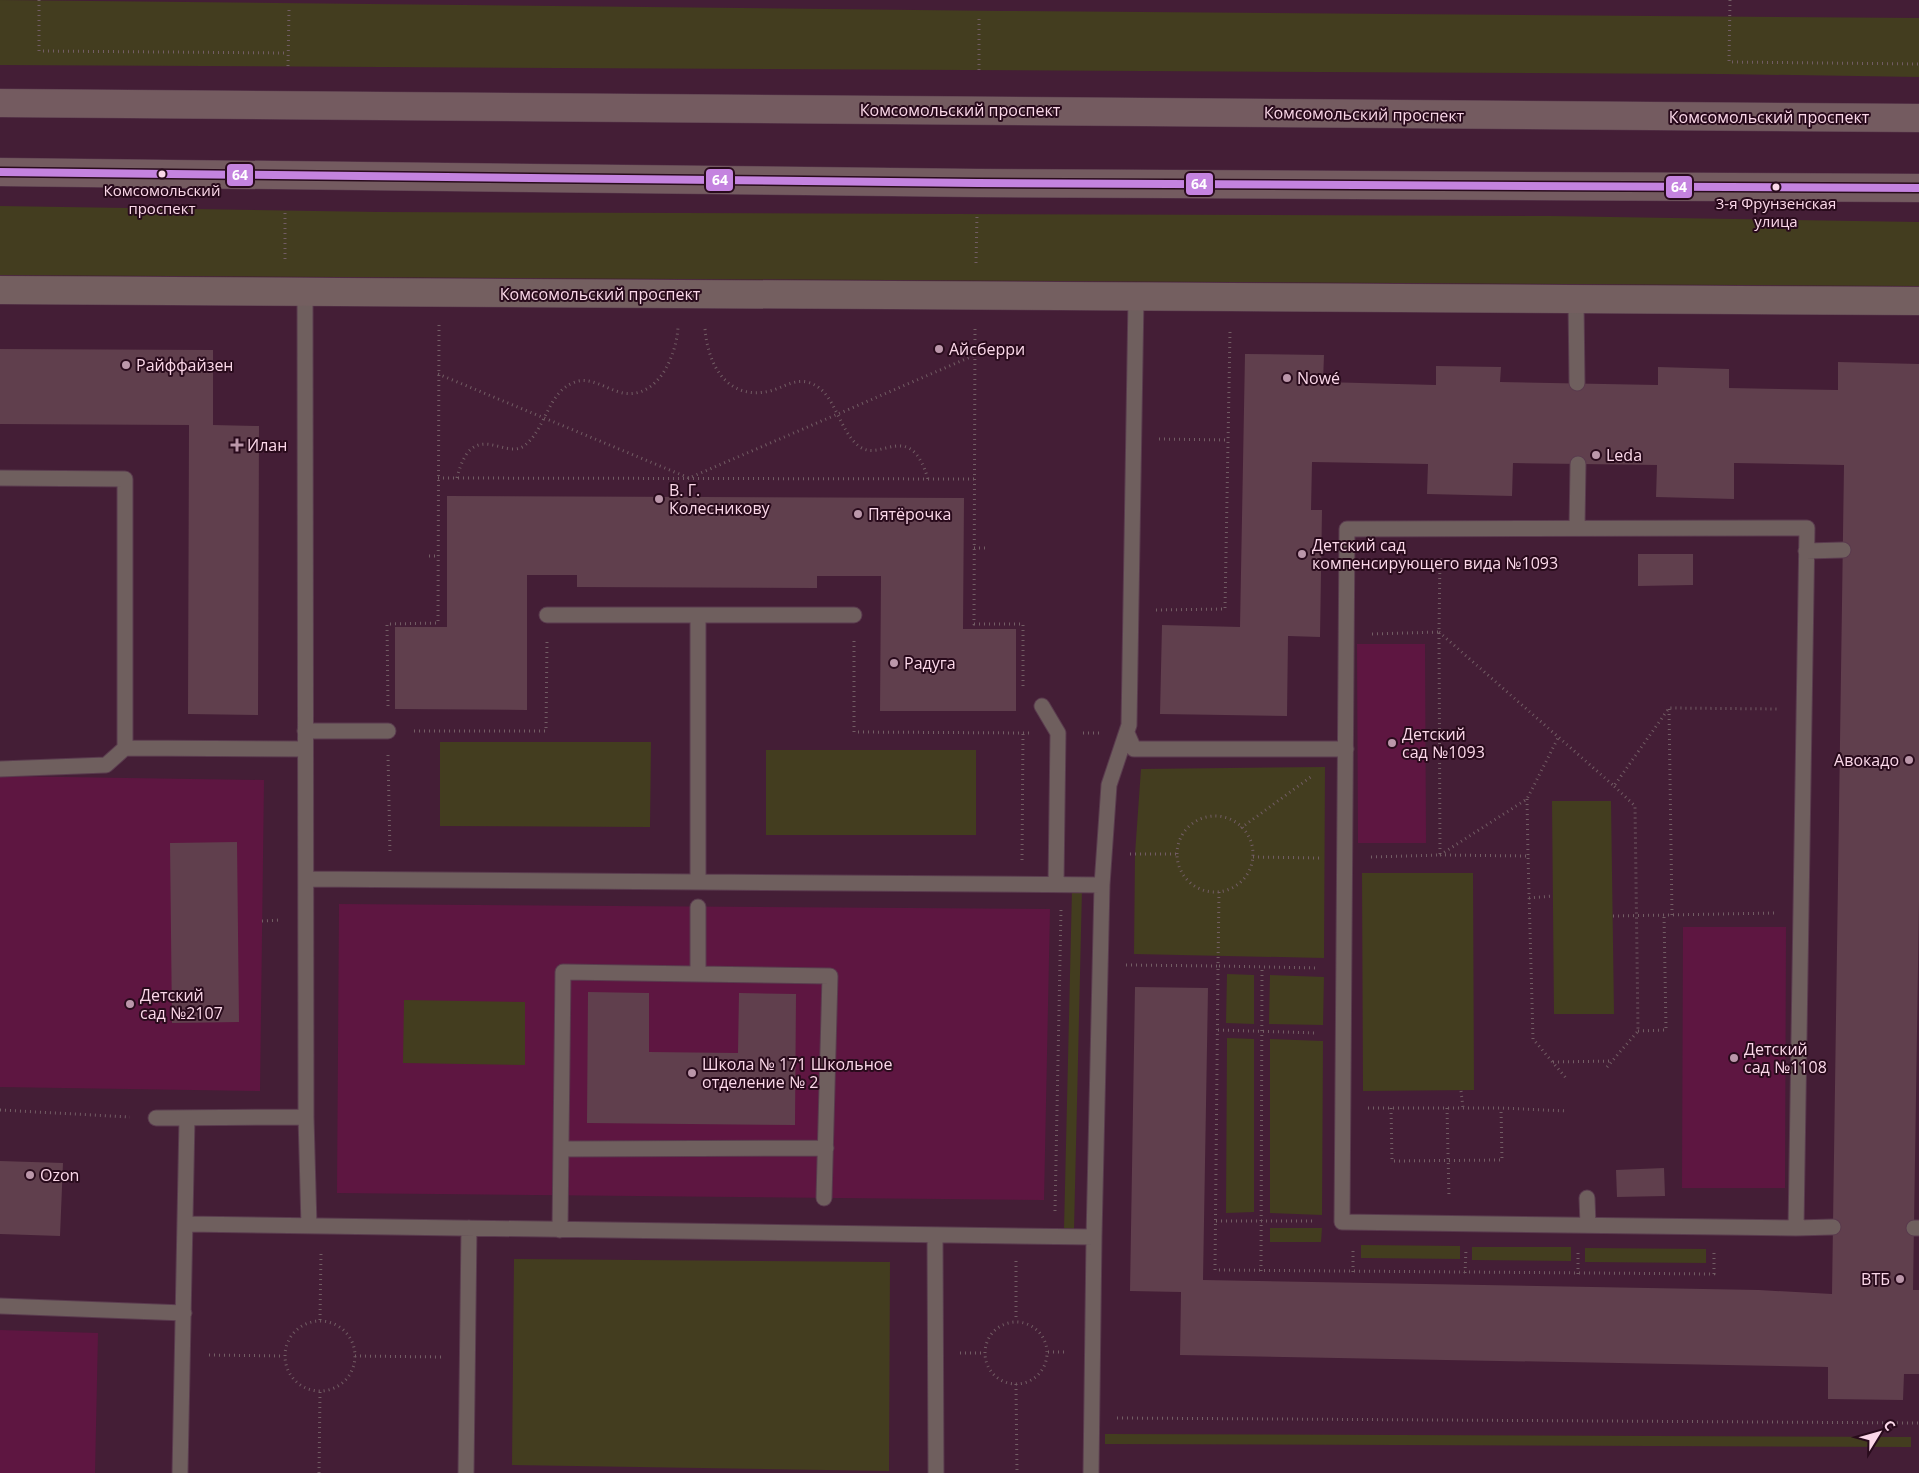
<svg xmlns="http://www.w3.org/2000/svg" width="1919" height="1473" viewBox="0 0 1919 1473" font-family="'Open Sans',sans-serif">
<rect width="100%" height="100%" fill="#441e36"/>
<path fill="#5e1641" d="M1357,644H1425L1426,843H1358Z
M0,776L264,780L260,1091L0,1087Z
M339,904L1050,909L1044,1200L337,1193Z
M1683,927H1786L1785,1188H1682Z
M0,1330L98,1333L95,1473H0Z"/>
<path fill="#433d1f" d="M0,0L1004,11L1919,18V77L1722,74L0,65Z
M0,206L378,212L1551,216L1919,222V286L0,275Z
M440,742H651L650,827L440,826Z
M766,750H976V835H766Z
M1325,767L1324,958L1134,954L1135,854L1141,769Z
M1552,801H1611L1614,1014H1554Z
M1362,873H1473L1474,1090L1363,1091Z
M1072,889H1082L1074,1230H1064Z
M1227,974L1254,975V1024L1226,1023Z
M1270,975L1324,977L1323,1025L1269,1024Z
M404,1000L525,1002V1065L403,1063Z
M1227,1038L1254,1039V1212L1226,1213Z
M1270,1039L1323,1041L1322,1215L1270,1213Z
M1270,1228H1322L1321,1242H1270Z
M1361,1245L1460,1246V1259L1361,1258Z
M1472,1247H1571V1261L1472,1260Z
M1585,1248L1706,1249V1263L1585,1262Z
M514,1259L890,1262L889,1471L512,1465Z
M1105,1434L1911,1437V1447L1105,1444Z"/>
<path fill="#603f4d" d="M0,349L213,350V425L259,426L258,715L188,714L189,425L0,424Z
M1245,354L1324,355L1323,382L1436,385V366L1501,367L1500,382L1658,385V367L1729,369V388L1838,390V362L1919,364V902L1913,1290H1919V1374H1904L1903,1400L1828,1399V1367L1180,1355L1181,1292L1130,1291L1135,987L1208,988L1203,1280L1759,1290L1832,1294L1844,465L1734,463V499L1656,497L1657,465L1513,463L1512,496L1427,494L1428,464L1312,462L1311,510H1322L1320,637L1288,636L1287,716L1160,714L1162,625L1240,627Z
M447,496L964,498L963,629H1016V711H880L881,576H817V588L577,587V575H527V710L395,709V627H447Z
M1638,554H1693V585L1638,586Z
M237,842L239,1022L172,1023L170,843Z
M588,992L649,993V1052L738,1053L739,993L796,994L795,1125L587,1123Z
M0,1161L63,1163L60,1236L0,1234Z
M1664,1168L1665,1196L1617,1197L1616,1170Z"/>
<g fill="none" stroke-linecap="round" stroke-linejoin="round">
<defs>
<path id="lane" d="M305,292L306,1117L309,1226
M1576,300L1577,383
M0,478L125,479V748
M1577,527L1578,464
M1806,551L1843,550
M547,615H854
M1042,706L1058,733L1056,884
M305,731H388
M1127,733L1134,749H1346
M0,769L106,765L125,748L305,749
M306,879L1102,885
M698,882V615
M698,974V907
M156,1118L306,1117
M561,1149L826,1148
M1587,1198L1588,1225
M186,1224L1094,1237
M1796,1228L1807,528L1347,529L1342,1222L1796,1228L1833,1227
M1914,1228H1919
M560,1230L563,972L830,976L824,1198
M935,1237L936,1473
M0,1306L184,1313
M180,1473L187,1118
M466,1473L469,1228
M1091,1473L1094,1237L1102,885L1109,785L1129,725L1136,297"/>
<path id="secondary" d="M0,290L1919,301"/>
<path id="primary" d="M0,103L1919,118
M0,172L977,183L1919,188"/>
</defs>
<use href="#lane" stroke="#5a3b4e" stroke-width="17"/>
<use href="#secondary" stroke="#5a3b4e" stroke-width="29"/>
<use href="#primary" stroke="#5a3b4e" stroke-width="29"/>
<path stroke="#725d64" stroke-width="3" stroke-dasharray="1 4" stroke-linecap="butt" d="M39,0V51L288,53
M1730,0L1729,62L1919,64
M288,66L289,10
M979,70V19
M285,259V210
M976,263L977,215
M705,329C708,366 728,401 770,391C782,388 794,379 807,382C836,389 837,430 860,447C882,462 910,419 928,479
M975,329L974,624H1023V687
M438,374L689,478L975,355
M1159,439L1228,440
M438,478L975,479
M457,478C472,417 504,460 524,446C547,428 547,392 575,382C590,376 608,390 623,393C658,399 676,356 678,328
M974,548H989
M429,556H438
M1156,610L1225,609L1230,332
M1439,632L1614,786L1669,708L1780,709
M1372,634L1439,632L1440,555
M854,641V732L1029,733
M388,706L387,624L438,623L439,325
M1669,709L1672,915
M414,731H546L547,640
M1083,733H1099
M388,755L390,854
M1527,799L1528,856
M1177 854a38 38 0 1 1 76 0a38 38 0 1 1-76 0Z
M1241,828L1312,776
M1130,854H1177
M1440,855L1528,856L1533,1039L1566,1078
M1440,855L1527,799L1558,738
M1253,857L1320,858
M1371,857L1440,855L1439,632
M1022,860L1023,731
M1219,892L1218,966L1318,968
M1529,898L1553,896
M1613,916L1775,913
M262,921L280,920
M1126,965L1218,966L1215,1270L1714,1274V1251
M1218,1030L1317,1033
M1638,1031L1666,1030L1664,915
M1553,1062L1612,1061
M1607,1067L1638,1031L1635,806L1614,786
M1461,1091L1463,1108
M1368,1108H1501L1567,1111
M1391,1108L1392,1161L1502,1160L1501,1108
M1447,1108L1449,1198
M0,1110L130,1117
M1055,1211L1061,909
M1216,1221H1316
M1016,1261V1321
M1261,1271L1262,967
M1353,1272V1248
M1465,1273L1466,1249
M1578,1274V1249
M320,1320L321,1252
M285 1356a35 35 0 1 1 70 0a35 35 0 1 1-70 0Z
M985 1353a31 31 0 1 1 62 0a31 31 0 1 1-62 0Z
M1048,1352H1067
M960,1353H985
M209,1355L284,1356
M355,1356L442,1357
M1016,1384L1017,1473
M1117,1418L1919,1423
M319,1473L320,1392"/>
<use href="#lane" stroke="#6f5f5e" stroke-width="15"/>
<use href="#secondary" stroke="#745f60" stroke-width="28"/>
<use href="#primary" stroke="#745b60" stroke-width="28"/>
<defs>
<path id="bus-1" d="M0,172L977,183L1919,188"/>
</defs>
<use href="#bus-1" stroke="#290b1c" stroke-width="11"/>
<use href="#bus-1" stroke="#c483df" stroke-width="8"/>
</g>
<g fill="#fbd8e9" stroke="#290b1c" stroke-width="2">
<circle cx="162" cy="174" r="4.5"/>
<circle cx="1776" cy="187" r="4.5"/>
</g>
<g fill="#bb97aa" stroke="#290b1c" stroke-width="2">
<circle cx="939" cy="349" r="5"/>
<circle cx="126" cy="365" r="5"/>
<circle cx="1287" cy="378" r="5"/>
<path d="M234.5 437.5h5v5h5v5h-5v5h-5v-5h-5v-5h5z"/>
<circle cx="1596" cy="455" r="5"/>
<circle cx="659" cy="499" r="5"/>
<circle cx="858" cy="514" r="5"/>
<circle cx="1302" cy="554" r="5"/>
<circle cx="894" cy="663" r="5"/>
<circle cx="1392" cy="743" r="5"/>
<circle cx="1909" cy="760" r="5"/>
<circle cx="130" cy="1004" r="5"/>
<circle cx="1734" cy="1058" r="5"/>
<circle cx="692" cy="1073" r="5"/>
<circle cx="30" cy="1175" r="5"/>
<circle cx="1900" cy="1279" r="5"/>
</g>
<g text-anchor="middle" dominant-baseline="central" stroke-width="4" stroke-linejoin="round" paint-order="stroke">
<g font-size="15" fill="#fbd8e9" stroke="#290b1c">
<text x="162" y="190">Комсомольский<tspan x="162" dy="18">проспект</tspan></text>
<text x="1776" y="203">3-я Фрунзенская<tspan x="1776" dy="18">улица</tspan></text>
</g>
<g font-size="16" fill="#fbd8e9" stroke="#290b1c">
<text x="960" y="110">Комсомольский проспект</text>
<text transform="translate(1364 114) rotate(1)">Комсомольский проспект</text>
<text x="1769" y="117">Комсомольский проспект</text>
<text x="600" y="294">Комсомольский проспект</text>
</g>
<g font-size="16" fill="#fbd8e9" stroke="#290b1c" text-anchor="start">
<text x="949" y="349">Айсберри</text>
<text x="136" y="365">Райффайзен</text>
<text x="1297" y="378">Nowé</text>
<text x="247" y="445">Илан</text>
<text x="1606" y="455">Leda</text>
<text x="669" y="490">В. Г.<tspan x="669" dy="18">Колесникову</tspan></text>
<text x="868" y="514">Пятёрочка</text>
<text x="1312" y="545">Детский сад<tspan x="1312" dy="18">компенсирующего вида №1093</tspan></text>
<text x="904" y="663">Радуга</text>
<text x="1402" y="734">Детский<tspan x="1402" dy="18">сад №1093</tspan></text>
<text x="1899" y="760" text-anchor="end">Авокадо</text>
<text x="140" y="995">Детский<tspan x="140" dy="18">сад №2107</tspan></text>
<text x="1744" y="1049">Детский<tspan x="1744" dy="18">сад №1108</tspan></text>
<text x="702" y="1064">Школа № 171 Школьное<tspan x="702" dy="18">отделение № 2</tspan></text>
<text x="40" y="1175">Ozon</text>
<text x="1890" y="1279" text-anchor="end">ВТБ</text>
</g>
</g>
<g stroke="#290b1c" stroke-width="2">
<rect x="226" y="163" width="28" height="24" rx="5" fill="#c483df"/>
<rect x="705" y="168" width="29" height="24" rx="5" fill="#c483df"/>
<rect x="1185" y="172" width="29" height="24" rx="5" fill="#c483df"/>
<rect x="1665" y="175" width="28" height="24" rx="5" fill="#c483df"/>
</g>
<g font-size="14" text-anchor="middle" font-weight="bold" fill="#fff">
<text x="240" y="180">64</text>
<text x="720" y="185">64</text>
<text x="1199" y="189">64</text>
<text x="1679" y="192">64</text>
</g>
<g transform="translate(1879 1433) rotate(53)" stroke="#290b1c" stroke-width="4" paint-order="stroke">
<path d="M0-4L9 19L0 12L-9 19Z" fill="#fbd8e9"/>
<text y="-8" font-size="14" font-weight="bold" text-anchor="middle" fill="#fbd8e9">С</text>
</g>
</svg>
